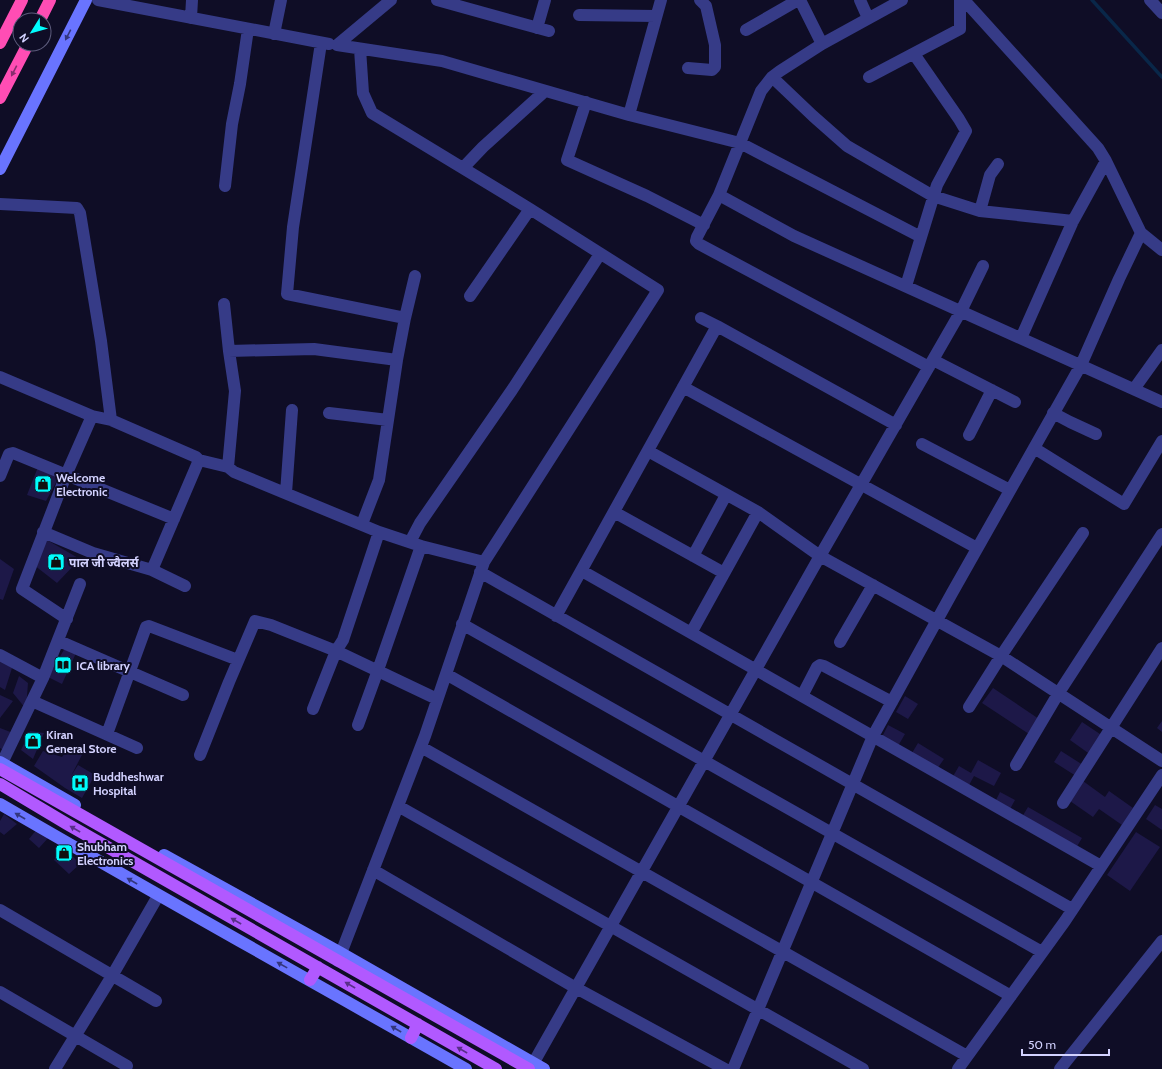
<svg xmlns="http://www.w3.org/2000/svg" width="1162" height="1069" viewBox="0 0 1162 1069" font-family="Cabin,'Noto Sans Devanagari',sans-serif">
<rect width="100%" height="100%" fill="#0f0d26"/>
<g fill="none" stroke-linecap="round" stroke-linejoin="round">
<path stroke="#092749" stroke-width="3.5" d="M1092,0L1162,77"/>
</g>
<path fill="#1d1848" d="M38,467L61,473L46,501L27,495Z
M47,540L80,559L57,583L34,565Z
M0,559L14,569L3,600L0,599Z
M65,648L76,653L62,684L48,677Z
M0,659L12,668L5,690L0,687Z
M19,676L28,683L26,709L13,693Z
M993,688L1039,719L1029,734L982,703Z
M0,695L13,701L0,718Z
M905,696L918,704L908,719L896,712Z
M1162,721V732L1157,728Z
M1082,722L1103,736L1091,755L1070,740Z
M888,725L905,734L898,746L882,737Z
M0,728L13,733L5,751L0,748Z
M30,731L44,733L33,759L21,750Z
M918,743L944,759L937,769L912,753Z
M69,748L83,753L71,776L78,765L95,775L82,798L65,788L34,766L43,751L62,757Z
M1061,751L1083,765L1076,776L1054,762Z
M978,760L1001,773L994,786L974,776L968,787L952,778L959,766L971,773Z
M1083,781L1105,797L1109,791L1133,808L1122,825L1099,809L1093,817L1070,801Z
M1000,792L1015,800L1009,811L995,802Z
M1155,805L1162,809V830L1146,819Z
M1028,807L1082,838L1076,848L1022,817Z
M4,814L17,824L4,835L0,832V821Z
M37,829L50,836L39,848L29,839Z
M1136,832L1160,847L1130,891L1107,875Z
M63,846L80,864L69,874L54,860Z"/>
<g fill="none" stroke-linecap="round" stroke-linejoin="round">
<path stroke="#363b87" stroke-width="12" d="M98,0L329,44
M391,0L337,45L442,61L629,115
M437,0L549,31
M661,0L629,115L740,143L921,237
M800,0L822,44
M860,0L868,18
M902,0L822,44L780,71L772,77L761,91L719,195L697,237L696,241L699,244L929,367
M964,0L1098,148L1106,161L1141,233L1162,250
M1150,0L1162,13
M579,15L656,16
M191,18L192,0
M537,28L545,0
M746,30L798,0
M274,34L281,0
M321,43L293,227L287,294L405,318L397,360L379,480L362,524
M688,68L712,70L715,67V45L706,6L700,0
M772,77L813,116L847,146L933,196L980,211L1073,221
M869,77L960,29V0
M586,102L567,160L647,196L704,225
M463,168L483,147L545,91
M225,186L232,124L240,84L248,29
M719,195L794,236L1162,402
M0,204L77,208L80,213L101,341L111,420
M980,211L990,175L998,164
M906,286L937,185L966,131L959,119L914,54
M470,296L530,209
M224,304L229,351L235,391L228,467
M405,318L415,276
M701,318L717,326
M1021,338L1073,221L1106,161
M229,351L314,349L397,360
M933,360L1015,402
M0,377L92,416L111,420L196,457L199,460L228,467L234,472L379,532L421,546L484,562
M683,387L977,548
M1134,389L1162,350
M329,413L388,420
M1053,413L1070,422L1096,434
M969,435L992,390
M922,444L1010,490
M1034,448L1124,504L1162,441
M648,451L758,512L820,556L1001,656L1162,761
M0,476L9,454L13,453L174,519
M286,493L292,410
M614,512L724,573
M43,532L93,553L152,570L185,586
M410,542L420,523L512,390L600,254
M693,556L726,495
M152,570L199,460
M582,571L1101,866
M480,572L1072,909
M556,616L717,326L896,425
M67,619L22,589L66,475L92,416
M462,624L1042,952
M691,633L758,512
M59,641L183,695
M840,642L873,585
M0,655L43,678
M446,674L1011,996
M802,696L817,667L820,665L824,666L892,702
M32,701L137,748
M969,707L1001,656L1083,533
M313,709L336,651L343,640L379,532
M358,725L378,670L421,546
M107,734L146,627L149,626L238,660
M421,747L967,1056
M200,755L229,682L255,621L271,625L336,651L437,699
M2,763L43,678L80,584
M1016,765L1058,694L1162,534
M1063,803L1162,648
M398,806L863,1069
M373,870L576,988L725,1069
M0,910L156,1001
M338,961L425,736L484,562L658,290L530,209L372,113L363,93L360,49
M0,992L127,1066L125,1069
M534,1062L820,556L961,311L983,266
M55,1069L112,976L158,896
M733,1069L873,736L952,593L1081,365L1119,279L1141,233
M958,1069L1065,921L1162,775
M1060,1069L1162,941"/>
<path stroke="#6974ff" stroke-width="12" d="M0,169L86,0
M0,762L75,805
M0,804C155,894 311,981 466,1069
M164,855L341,953L544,1069"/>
<path stroke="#b159ff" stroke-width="12" d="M0,769L529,1069
M0,784L67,824L496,1069
M310,980L318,967
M411,1038L418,1024"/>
<path stroke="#ff4db4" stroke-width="12" d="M40,20L50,0
M0,43L22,0
M0,98L28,44"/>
</g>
<defs><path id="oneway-solid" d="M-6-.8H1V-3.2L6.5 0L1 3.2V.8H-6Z"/></defs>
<g fill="#33367d">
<use href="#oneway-solid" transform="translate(68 35) rotate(117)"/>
<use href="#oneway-solid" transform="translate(20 816) rotate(-150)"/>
<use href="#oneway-solid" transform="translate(132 881) rotate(-150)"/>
<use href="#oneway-solid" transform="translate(282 965) rotate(-151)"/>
<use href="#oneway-solid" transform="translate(396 1029) rotate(-150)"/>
</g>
<use fill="#872d6d" href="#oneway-solid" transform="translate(14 71) rotate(117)"/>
<g fill="#582f88">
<use href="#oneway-solid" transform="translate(75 829) rotate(-150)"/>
<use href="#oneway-solid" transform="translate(236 921) rotate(-150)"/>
<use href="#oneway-solid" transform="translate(350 985) rotate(-150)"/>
<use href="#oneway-solid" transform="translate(462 1050) rotate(-150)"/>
</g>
<defs>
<symbol id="shop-square" viewBox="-11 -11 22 22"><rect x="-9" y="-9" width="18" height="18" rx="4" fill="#00fcfd" stroke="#0f0d26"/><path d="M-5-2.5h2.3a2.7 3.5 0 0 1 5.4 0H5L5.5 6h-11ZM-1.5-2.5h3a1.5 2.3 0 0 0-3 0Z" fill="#111"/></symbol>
<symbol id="library-square" viewBox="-11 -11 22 22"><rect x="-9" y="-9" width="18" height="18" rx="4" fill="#00fcfd" stroke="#0f0d26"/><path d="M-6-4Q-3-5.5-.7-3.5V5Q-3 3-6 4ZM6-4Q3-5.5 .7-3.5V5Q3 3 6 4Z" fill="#111"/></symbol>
<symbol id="hospital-square" viewBox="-11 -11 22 22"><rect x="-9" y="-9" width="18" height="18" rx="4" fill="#00fcfd" stroke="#0f0d26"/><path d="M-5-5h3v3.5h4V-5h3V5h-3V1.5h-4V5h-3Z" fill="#111"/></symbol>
</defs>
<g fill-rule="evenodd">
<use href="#shop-square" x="33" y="474" width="20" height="20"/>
<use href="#shop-square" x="46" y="552" width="20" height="20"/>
<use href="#library-square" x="53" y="655" width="20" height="20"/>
<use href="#shop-square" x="23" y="731" width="20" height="20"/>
<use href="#hospital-square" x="70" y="773" width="20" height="20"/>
<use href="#shop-square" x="54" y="843" width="20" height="20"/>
</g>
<g text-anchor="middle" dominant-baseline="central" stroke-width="4" stroke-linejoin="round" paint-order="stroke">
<g font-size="12" font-weight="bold" fill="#d3d2ff" stroke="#0f0d26" text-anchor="start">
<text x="56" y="477">Welcome<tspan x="56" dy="14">Electronic</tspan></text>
<text x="69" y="562">पाल जी ज्वैलर्स</text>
<text x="76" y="665">ICA library</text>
<text x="46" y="734">Kiran<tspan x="46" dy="14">General Store</tspan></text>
<text x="93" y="776">Buddheshwar<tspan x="93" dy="14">Hospital</tspan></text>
<text x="77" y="846">Shubham<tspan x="77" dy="14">Electronics</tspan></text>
</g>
</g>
<g transform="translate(32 32) rotate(233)"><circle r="19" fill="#0f0d26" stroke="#5d5c7d"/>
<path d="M0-3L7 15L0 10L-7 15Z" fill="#00fcfd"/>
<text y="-6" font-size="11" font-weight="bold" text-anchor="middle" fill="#d3d2ff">N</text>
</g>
<path d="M1022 1049v6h87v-6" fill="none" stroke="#d3d2ff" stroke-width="2"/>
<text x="1028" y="1049" font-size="12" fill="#d3d2ff" stroke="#0f0d26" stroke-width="3" paint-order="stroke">50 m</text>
</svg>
